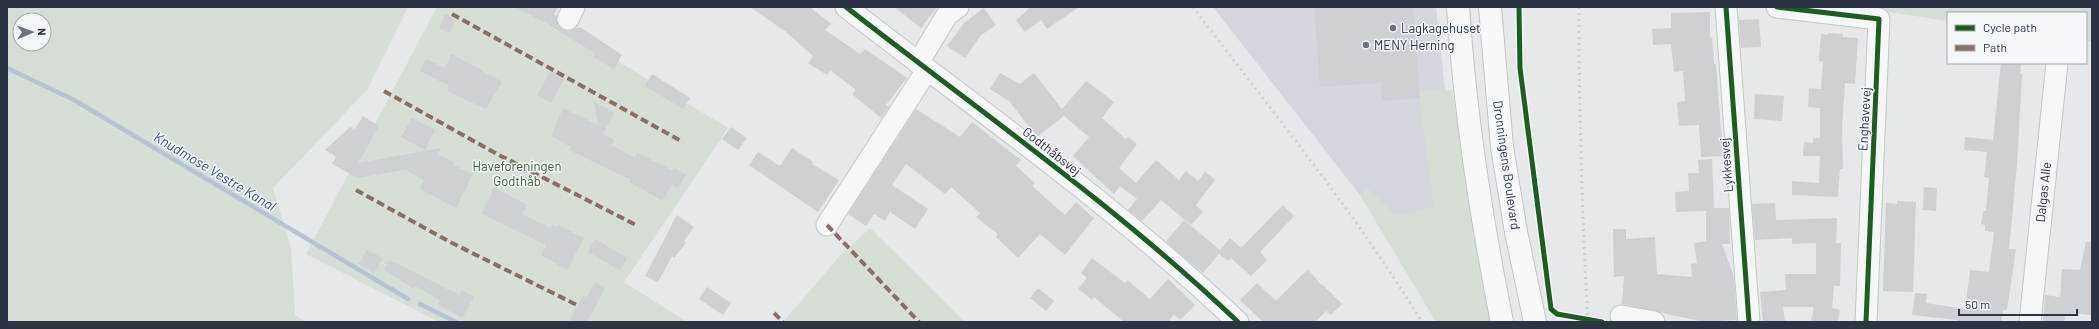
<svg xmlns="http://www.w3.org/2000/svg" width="2099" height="329" viewBox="0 0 2099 329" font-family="Barlow,sans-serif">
<rect width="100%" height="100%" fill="#e6e8ea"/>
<path fill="#d4d7dd" d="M1213,7H1436L1458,214L1385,227Z"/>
<path fill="#d6ded6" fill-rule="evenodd" d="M7,7H408L367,90L273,188L291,248L295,315L306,322H7ZM20,20H44V44H20Z
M437,7H528L728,128L624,282L687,322H439L306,254Z
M1856,7H2092V42L2086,41V13H1948V21Z
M1452,90L1490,322H1436L1361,197L1367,188L1396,215L1434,207L1418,91Z
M870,228L965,322H783L838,258Z"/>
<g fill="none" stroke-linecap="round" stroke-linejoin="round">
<path stroke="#b4c4d5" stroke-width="4.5" d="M7,68L74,100L408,299
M420,304L456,322"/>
</g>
<path fill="#ced0d3" d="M515,7H558L554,15L557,16L558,25L562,30L569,31L580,27L622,55L614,69L594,57L596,54L548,24Z
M750,7H810L831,24L825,30L860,54L865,49L907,78L886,105L889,107L881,118L852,94L856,90L830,70L827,75L808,63L813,56L786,32Z
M894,7H937L921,28Z
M1031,7H1079L1047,29L1041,20L1025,32L1016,20Z
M1314,7H1413L1420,98L1382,101L1381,83L1320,87Z
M984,8L996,25L981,35L965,58L947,46L965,22Z
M1710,12V38L1712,37L1714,64H1716L1723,156L1701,157L1699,125L1679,126L1677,102L1685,101L1683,71L1674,72L1671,44L1653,45L1652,29L1671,28V13Z
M445,14L456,20L449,33L439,28Z
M1759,19L1761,47L1741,48L1739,20Z
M1828,33L1843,34V37L1858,38L1855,84L1845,83L1842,128L1843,169H1840L1838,197L1792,195V181L1819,183L1820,156H1803L1804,142L1813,143V138H1820V108L1808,107L1809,88L1821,89L1823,62L1819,61L1821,34L1828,35Z
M452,54L502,82L486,109L447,91L449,86L420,71L426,59L445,68Z
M2001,63H2021L2020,74H2022L2017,164L2009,249H2016L2007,310H2003L2001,322H1957V320L1912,315L1915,293L1927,294L1926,303L1965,309L1970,270L1989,272L1994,232L1985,231V225L1981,224L1983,211H1986L1989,178L1984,177L1987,152L1964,150L1965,137L1993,140Z
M551,70L565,77L551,103L537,95Z
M1000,73L1020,84L1034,73L1062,109L1086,81L1114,102L1102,118L1126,139L1128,137L1137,144L1119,168L1136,183L1156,160L1179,180L1186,171L1198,181L1205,172L1215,180L1196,205L1203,212L1191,225L1161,200L1142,221L1128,210L1137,199L1120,186L1114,194L1073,156L1089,137L1064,116L1037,137L1009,101L990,89Z
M652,74L690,98L683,109L645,86Z
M1755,94L1784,96L1782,121L1754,119Z
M594,102L614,113L603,134L614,140L611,145L635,158L637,153L672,170L674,168L686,175L678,188L672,185L662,201L630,182L631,180L569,150L571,147L551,136L563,108L598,125Z
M916,109L960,137L972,122L1021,160L1016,166L1035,183L1032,186L1065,215L1076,202L1094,218L1065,255L1040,234L1018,258L996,237L998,234L976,217L980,213L951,187L945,194L906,164L892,185L928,209L915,229L890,212L885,221L874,214L866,226L848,214Z
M363,116L379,126L358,163L441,148L438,154L454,162L453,165L473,174L456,208L420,189L424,180L407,171L408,169L358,178L332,164L336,157L325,150L350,127L355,129Z
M412,118L435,130L425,150L401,137Z
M731,127L747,138L738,150L722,139Z
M792,148L813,162L812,164L839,180L818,212L749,165L758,152L780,166Z
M1712,159L1714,208H1729L1730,244H1722L1734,277L1737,320L1704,322L1622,304L1624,276L1614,277L1613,229H1626V239L1655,237L1657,274L1692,277L1691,264L1697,263L1694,243L1706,241V211L1676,212L1675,192L1689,191L1688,173H1699L1698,160Z
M494,187L527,205L522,214L550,228L552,225L557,227L558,225L584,238L567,270L541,255L546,245L482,214Z
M1924,187L1937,188L1936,211L1923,210Z
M1897,201L1916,202L1913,292L1883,291L1886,203L1897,204Z
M1775,203L1776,220L1837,218L1836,243H1841L1840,286H1834L1832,308L1840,310L1838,322H1811L1814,307H1783L1785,322H1763L1760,292L1786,290L1785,274H1816V243L1792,244V238L1755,240L1752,204Z
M1283,205L1294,216L1260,252L1267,260L1251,276L1231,258L1228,261L1219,254L1203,273L1166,242L1184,220L1220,250L1230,238L1241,248Z
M677,215L694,227L684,241L686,243L674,258L672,256L658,282L645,276Z
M595,239L627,258L620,270L588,252Z
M2086,242H2092V315L2071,313V316H2065L2064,322H2043L2045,295L2060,297L2062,269L2080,270Z
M367,250L383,258L374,274L359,264Z
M1092,258L1125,283L1127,280L1150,299L1168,279L1195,305L1180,320L1174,314L1168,322H1124L1094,297L1092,300L1078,289L1087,278L1081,273Z
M390,260L459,295L462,290L474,297L462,318L438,305L440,300L415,286L414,289L384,270Z
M1308,269L1322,286L1323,285L1342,304L1331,315L1326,311L1315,322H1263L1240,300L1257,283L1276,301Z
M595,282L605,288L587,322H569L583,296L587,297Z
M707,287L731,303L723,315L699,299Z
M1038,288L1054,301L1046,311L1030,298Z"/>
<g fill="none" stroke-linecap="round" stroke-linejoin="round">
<defs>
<path id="minor" d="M846,7C978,110 1116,206 1238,322
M1726,7L1749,322
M1777,7L1879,19L1866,322
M568,19L574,7
M918,63L947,15L958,7
M827,225L927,70
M1621,316L1654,322
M2030,322L2057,63"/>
<path id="major" d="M1458,7C1465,113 1481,218 1502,322
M1490,7L1502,147L1516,232L1535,322"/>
</defs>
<use href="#minor" stroke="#c4c6c8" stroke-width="23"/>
<use href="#major" stroke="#c2c5c8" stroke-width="24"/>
<use href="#minor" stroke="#f5f6f7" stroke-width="21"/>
<use href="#major" stroke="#f8f8f8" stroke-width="22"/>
<path stroke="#cecfd2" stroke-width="3" stroke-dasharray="2 4" stroke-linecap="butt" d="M1193,7C1271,110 1354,211 1422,322
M1579,7C1579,112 1582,217 1588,322"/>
<path stroke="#8d6e63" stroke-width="4" stroke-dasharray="8 4" stroke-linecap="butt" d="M452,14L683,142
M384,91L497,154L636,225
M356,190L450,242L579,306
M827,225L919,322
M774,313L783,322"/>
<defs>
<path id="cycleway" d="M846,7C978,110 1116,206 1238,322
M1519,7L1520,68L1551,309L1557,314L1602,322
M1726,7L1749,322
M1777,7L1879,19L1866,322"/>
</defs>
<use href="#cycleway" stroke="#f4f6f9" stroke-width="8"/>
<use href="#cycleway" stroke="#1b5e20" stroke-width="5"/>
</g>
<g fill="#6c737f" stroke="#f4f6f9" stroke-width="1.5">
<circle cx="1393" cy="28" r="4"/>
<circle cx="1366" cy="45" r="4"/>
</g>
<g text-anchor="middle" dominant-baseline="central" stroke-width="3" stroke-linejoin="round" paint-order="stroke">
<g font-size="13" fill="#2b3445" stroke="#f4f6f9" text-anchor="start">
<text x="1401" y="28">Lagkagehuset</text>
<text x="1374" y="45">MENY Herning</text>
</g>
<g font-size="13" fill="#2b3445" stroke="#f4f6f9">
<text transform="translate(1864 119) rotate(-87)">Enghavevej</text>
<text transform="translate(1052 151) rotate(38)">Godthåbsvej</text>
<text transform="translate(1507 165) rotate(82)">Dronningens Boulevard</text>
<text transform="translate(1726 165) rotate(-94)">Lykkesvej</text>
<text transform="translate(2043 192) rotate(-84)">Dalgas Alle</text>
</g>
<g font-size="13" fill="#3f6138" stroke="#f4f6f9">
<text x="517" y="166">Haveforeningen<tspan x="517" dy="15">Godthåb</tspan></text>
</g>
<g font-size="14" font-style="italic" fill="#34527a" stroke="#f4f6f9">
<text transform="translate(215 171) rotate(31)">Knudmose Vestre Kanal</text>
</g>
</g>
<rect width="2099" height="329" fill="none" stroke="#2b3445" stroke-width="16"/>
<rect x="1947" y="12" width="140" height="52" fill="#f4f6f9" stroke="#a4a8b1"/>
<rect x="1955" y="25" width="20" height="6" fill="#1b5e20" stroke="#a4a8b1"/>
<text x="1983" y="32" font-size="12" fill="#2b3445">Cycle path</text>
<rect x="1955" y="45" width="20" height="6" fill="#8d6e63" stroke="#a4a8b1"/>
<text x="1983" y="52" font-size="12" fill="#2b3445">Path</text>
<g transform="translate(32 32) rotate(88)"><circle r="19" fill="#f4f6f9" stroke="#a4a8b1"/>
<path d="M0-3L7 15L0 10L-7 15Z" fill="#6c737f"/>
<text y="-6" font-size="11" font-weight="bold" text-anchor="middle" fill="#2b3445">N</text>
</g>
<path d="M1959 309v6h118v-6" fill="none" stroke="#2b3445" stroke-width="2"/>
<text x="1965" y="309" font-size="12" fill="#2b3445" stroke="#f4f6f9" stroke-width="3" paint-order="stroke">50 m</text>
</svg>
